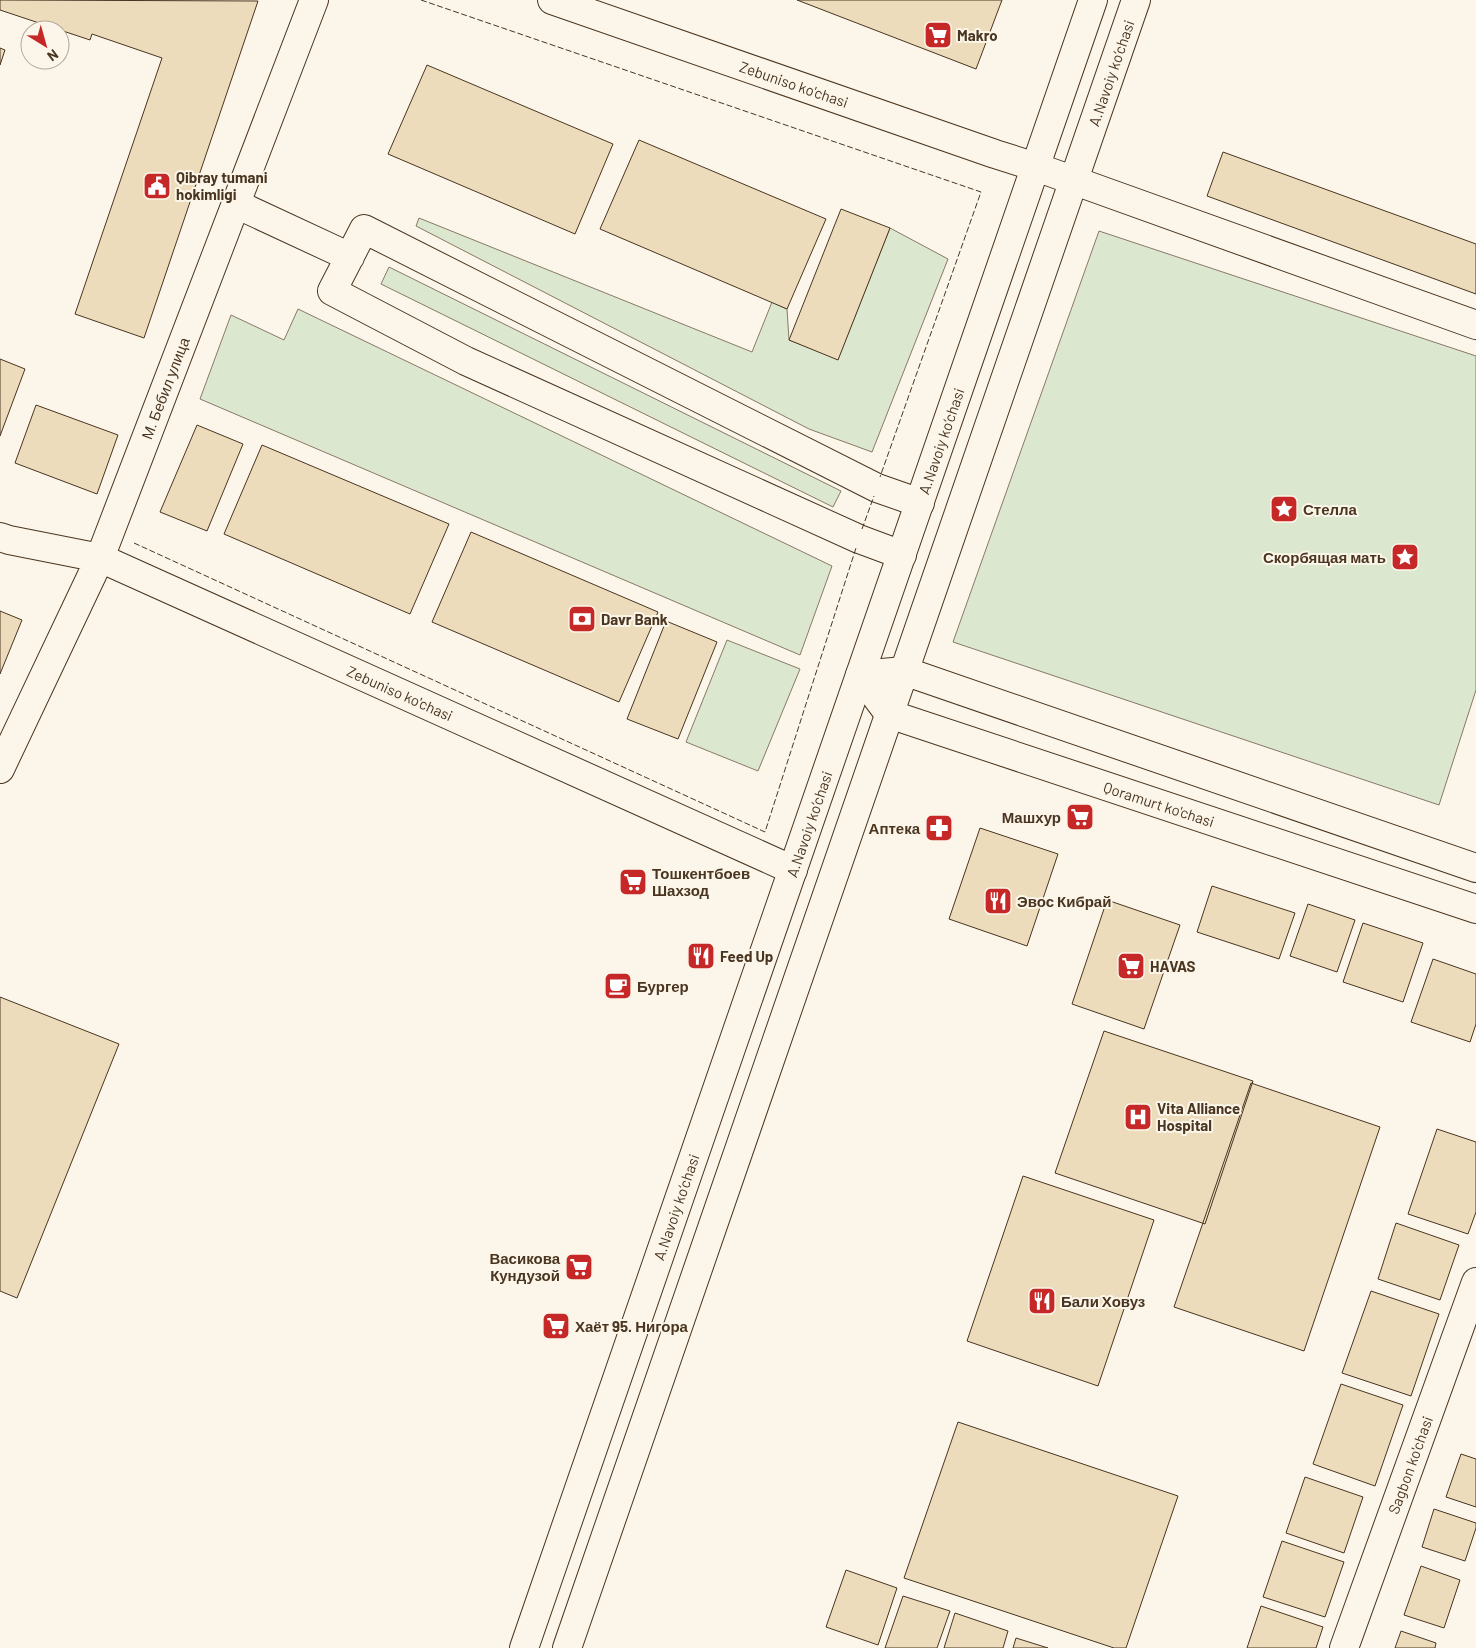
<svg xmlns="http://www.w3.org/2000/svg" width="1476" height="1648" viewBox="0 0 1476 1648" font-family="Barlow,sans-serif">
<rect width="100%" height="100%" fill="#fbf6e9"/>
<path fill="#dce7d0" stroke="#887966" d="M419,218L752,352L772,302L787,309L789,340L838,359L890,228L948,259L872,452L809,429L416,226Z
M1099,231L1476,356V690L1439,805L953,642Z
M389,267L841,491L833,507L381,284Z
M298,309L832,566L800,655L200,399L231,315L284,340Z
M727,640L800,669L758,771L686,742Z"/>
<path fill="#ecdcbc" stroke="#4a3520" d="M0,0L258,1L144,338L75,314L162,58L92,34L90,40L0,10Z
M797,0H1002L976,69Z
M0,48L5,50L0,65Z
M427,65L613,144L575,234L388,154Z
M639,140L826,219L787,309L600,229Z
M1223,152L1476,244V294L1207,196Z
M841,209L890,228L838,360L789,340Z
M0,359L25,369L0,436Z
M36,405L118,435L97,494L15,463Z
M197,425L243,444L207,531L160,512Z
M262,445L449,524L410,614L224,534Z
M471,532L658,612L619,702L432,622Z
M0,611L22,620L0,674Z
M666,621L717,642L678,739L627,719Z
M980,828L1058,854L1027,946L949,919Z
M1212,886L1295,913L1279,959L1197,932Z
M1107,900L1180,925L1144,1029L1072,1004Z
M1308,904L1355,920L1337,972L1290,956Z
M1363,923L1423,943L1403,1002L1343,982Z
M1433,959L1476,974V1024L1470,1042L1411,1022Z
M0,997L119,1044L17,1298L0,1291Z
M1104,1031L1253,1081L1205,1224L1055,1173Z
M1251,1083L1380,1127L1304,1351L1174,1307Z
M1437,1129L1476,1142V1212L1468,1234L1408,1214Z
M1023,1176L1154,1220L1098,1386L967,1341Z
M1396,1223L1459,1245L1440,1300L1378,1279Z
M1371,1291L1439,1314L1411,1396L1342,1373Z
M1341,1384L1403,1405L1375,1486L1313,1464Z
M958,1422L1178,1496L1126,1648H1114L904,1578Z
M1461,1454L1476,1459V1507L1446,1497Z
M1305,1477L1363,1497L1344,1553L1286,1533Z
M1434,1509L1476,1523V1528L1465,1561L1422,1547Z
M1282,1541L1344,1562L1325,1617L1263,1597Z
M1421,1566L1460,1580L1444,1628L1404,1615Z
M846,1570L897,1588L878,1645L826,1627Z
M903,1596L950,1611L937,1648H885Z
M1261,1606L1323,1627L1316,1648H1247Z
M955,1613L1008,1631L1003,1648H944Z
M1401,1631L1436,1643L1435,1648H1395Z
M1016,1638L1048,1648H1013Z"/>
<g fill="none" stroke-linecap="round" stroke-linejoin="round">
<defs>
<path id="street" d="M552,0L995,154L1036,167L1476,325
M236,204L350,257
M0,537L9,540L100,558L793,870
M902,555L859,539L466,361L332,291L364,229L877,488L920,503
M0,769L100,558L314,0
M1344,1648L1476,1282"/>
<path id="secondary" d="M860,675L889,714L1476,909
M860,675L904,671L1476,868"/>
<path id="primary" d="M524,1648L1093,0
M567,1648L1136,0"/>
</defs>
<use href="#street" stroke="#4a3520" stroke-width="30"/>
<use href="#secondary" stroke="#4a3520" stroke-width="30"/>
<use href="#primary" stroke="#4a3520" stroke-width="30"/>
<use href="#street" stroke="#fbf6e9" stroke-width="28"/>
<use href="#secondary" stroke="#fbf6e9" stroke-width="28"/>
<use href="#primary" stroke="#fbf6e9" stroke-width="28"/>
<path stroke="#4a3520" stroke-width="1" stroke-dasharray="6 2.5" stroke-linecap="butt" d="M421,0L981,192L880,477
M862,529L874,496
M134,543L765,832L856,548"/>
</g>
<defs>
<symbol id="supermarket-square" viewBox="-11 -11 22 22"><rect x="-9" y="-9" width="18" height="18" rx="4" fill="#c62828" stroke="#fbf6e9"/><path d="M-6-5.5h2.5l.6 2H6L4.5 2H-2.5L-4.4-4H-6ZM-1.5 3.2a1.3 1.3 0 1 0 .1 0ZM3 3.2a1.3 1.3 0 1 0 .1 0Z" fill="#fff"/></symbol>
<symbol id="civic-square" viewBox="-11 -11 22 22"><rect x="-9" y="-9" width="18" height="18" rx="4" fill="#c62828" stroke="#fbf6e9"/><path d="M-.6-6.5H3V-4.5H.6V-3L4-1V1h2V6H-6V1h2V-1L-.6-3ZM-1.2 2.5V6h2.4V2.5Z" fill="#fff"/></symbol>
<symbol id="sight-square" viewBox="-11 -11 22 22"><rect x="-9" y="-9" width="18" height="18" rx="4" fill="#c62828" stroke="#fbf6e9"/><path d="M0-6L1.8-2.2L6-1.7L2.9 1.2L3.7 5.4L0 3.3L-3.7 5.4L-2.9 1.2L-6-1.7L-1.8-2.2Z" fill="#fff"/></symbol>
<symbol id="bank-square" viewBox="-11 -11 22 22"><rect x="-9" y="-9" width="18" height="18" rx="4" fill="#c62828" stroke="#fbf6e9"/><path d="M-6-4H6V4H-6ZM0-2.3a2.3 2.3 0 1 0 0 4.6a2.3 2.3 0 1 0 0-4.6Z" fill="#fff"/></symbol>
<symbol id="pharmacy-square" viewBox="-11 -11 22 22"><rect x="-9" y="-9" width="18" height="18" rx="4" fill="#c62828" stroke="#fbf6e9"/><path d="M-2-6h4v4h4v4h-4v4h-4v-4h-4v-4h4Z" fill="#fff"/></symbol>
<symbol id="restaurant-square" viewBox="-11 -11 22 22"><rect x="-9" y="-9" width="18" height="18" rx="4" fill="#c62828" stroke="#fbf6e9"/><path d="M-5-6h1v4h1v-4h1v4h1v-4h1v5L-1.5 .5V6h-2V.5L-5-1ZM5-6V6H3V1.5H1.5Q1.5-4 5-6Z" fill="#fff"/></symbol>
<symbol id="cafe-square" viewBox="-11 -11 22 22"><rect x="-9" y="-9" width="18" height="18" rx="4" fill="#c62828" stroke="#fbf6e9"/><path d="M-5.5-4.5H6V0H3Q3 3.5 0 3.5H-2.5Q-5.5 3.5-5.5 0ZM3-3.2v2h1.7v-2ZM-6 4.5H4V6H-6Z" fill="#fff"/></symbol>
<symbol id="hospital-square" viewBox="-11 -11 22 22"><rect x="-9" y="-9" width="18" height="18" rx="4" fill="#c62828" stroke="#fbf6e9"/><path d="M-5-5h3v3.5h4V-5h3V5h-3V1.5h-4V5h-3Z" fill="#fff"/></symbol>
</defs>
<g fill-rule="evenodd">
<use href="#supermarket-square" x="922" y="19" width="32" height="32"/>
<use href="#civic-square" x="141" y="170" width="32" height="32"/>
<use href="#sight-square" x="1268" y="493" width="32" height="32"/>
<use href="#sight-square" x="1389" y="541" width="32" height="32"/>
<use href="#bank-square" x="566" y="603" width="32" height="32"/>
<use href="#supermarket-square" x="1064" y="801" width="32" height="32"/>
<use href="#pharmacy-square" x="923" y="812" width="32" height="32"/>
<use href="#supermarket-square" x="617" y="866" width="32" height="32"/>
<use href="#restaurant-square" x="982" y="885" width="32" height="32"/>
<use href="#restaurant-square" x="685" y="940" width="32" height="32"/>
<use href="#supermarket-square" x="1115" y="950" width="32" height="32"/>
<use href="#cafe-square" x="602" y="970" width="32" height="32"/>
<use href="#hospital-square" x="1122" y="1101" width="32" height="32"/>
<use href="#supermarket-square" x="563" y="1251" width="32" height="32"/>
<use href="#restaurant-square" x="1026" y="1285" width="32" height="32"/>
<use href="#supermarket-square" x="540" y="1310" width="32" height="32"/>
</g>
<g text-anchor="middle" dominant-baseline="central" stroke-width="4" stroke-linejoin="round" paint-order="stroke">
<g font-size="15" font-weight="bold" fill="#4a3520" stroke="#fbf6e9" text-anchor="start">
<text x="957" y="35">Makro</text>
<text x="176" y="177">Qibray tumani<tspan x="176" dy="17">hokimligi</tspan></text>
<text x="1303" y="509">Стелла</text>
<text x="1386" y="557" text-anchor="end">Скорбящая мать</text>
<text x="601" y="619">Davr Bank</text>
<text x="1061" y="817" text-anchor="end">Машхур</text>
<text x="920" y="828" text-anchor="end">Аптека</text>
<text x="652" y="873">Тошкентбоев<tspan x="652" dy="17">Шахзод</tspan></text>
<text x="1017" y="901">Эвос Кибрай</text>
<text x="720" y="956">Feed Up</text>
<text x="1150" y="966">HAVAS</text>
<text x="637" y="986">Бургер</text>
<text x="1157" y="1108">Vita Alliance<tspan x="1157" dy="17">Hospital</tspan></text>
<text x="560" y="1258" text-anchor="end">Васикова<tspan x="560" dy="17">Кундузой</tspan></text>
<text x="1061" y="1301">Бали Ховуз</text>
<text x="575" y="1326">Хаёт 95. Нигора</text>
</g>
<g font-size="15" fill="#4a3520" stroke="#fbf6e9">
<text transform="translate(1111 73) rotate(-71)">A.Navoiy ko‘chasi</text>
<text transform="translate(794 84) rotate(19)">Zebuniso ko'chasi</text>
<text transform="translate(165 388) rotate(-69)">М. Бебил улица</text>
<text transform="translate(941 441) rotate(-71)">A.Navoiy ko‘chasi</text>
<text transform="translate(400 693) rotate(24)">Zebuniso ko'chasi</text>
<text transform="translate(1159 804) rotate(18)">Qoramurt ko'chasi</text>
<text transform="translate(809 824) rotate(-71)">A.Navoiy ko‘chasi</text>
<text transform="translate(676 1207) rotate(-71)">A.Navoiy ko‘chasi</text>
<text transform="translate(1410 1465) rotate(-70)">Sagbon ko'chasi</text>
</g>
</g>
<g transform="translate(45 45) rotate(143)"><circle r="24" fill="#fbf6e9" stroke="#b4a999"/>
<path d="M0-4L9 19L0 12L-9 19Z" fill="#c62828"/>
<text y="-8" font-size="14" font-weight="bold" text-anchor="middle" fill="#4a3520">N</text>
</g>
</svg>
